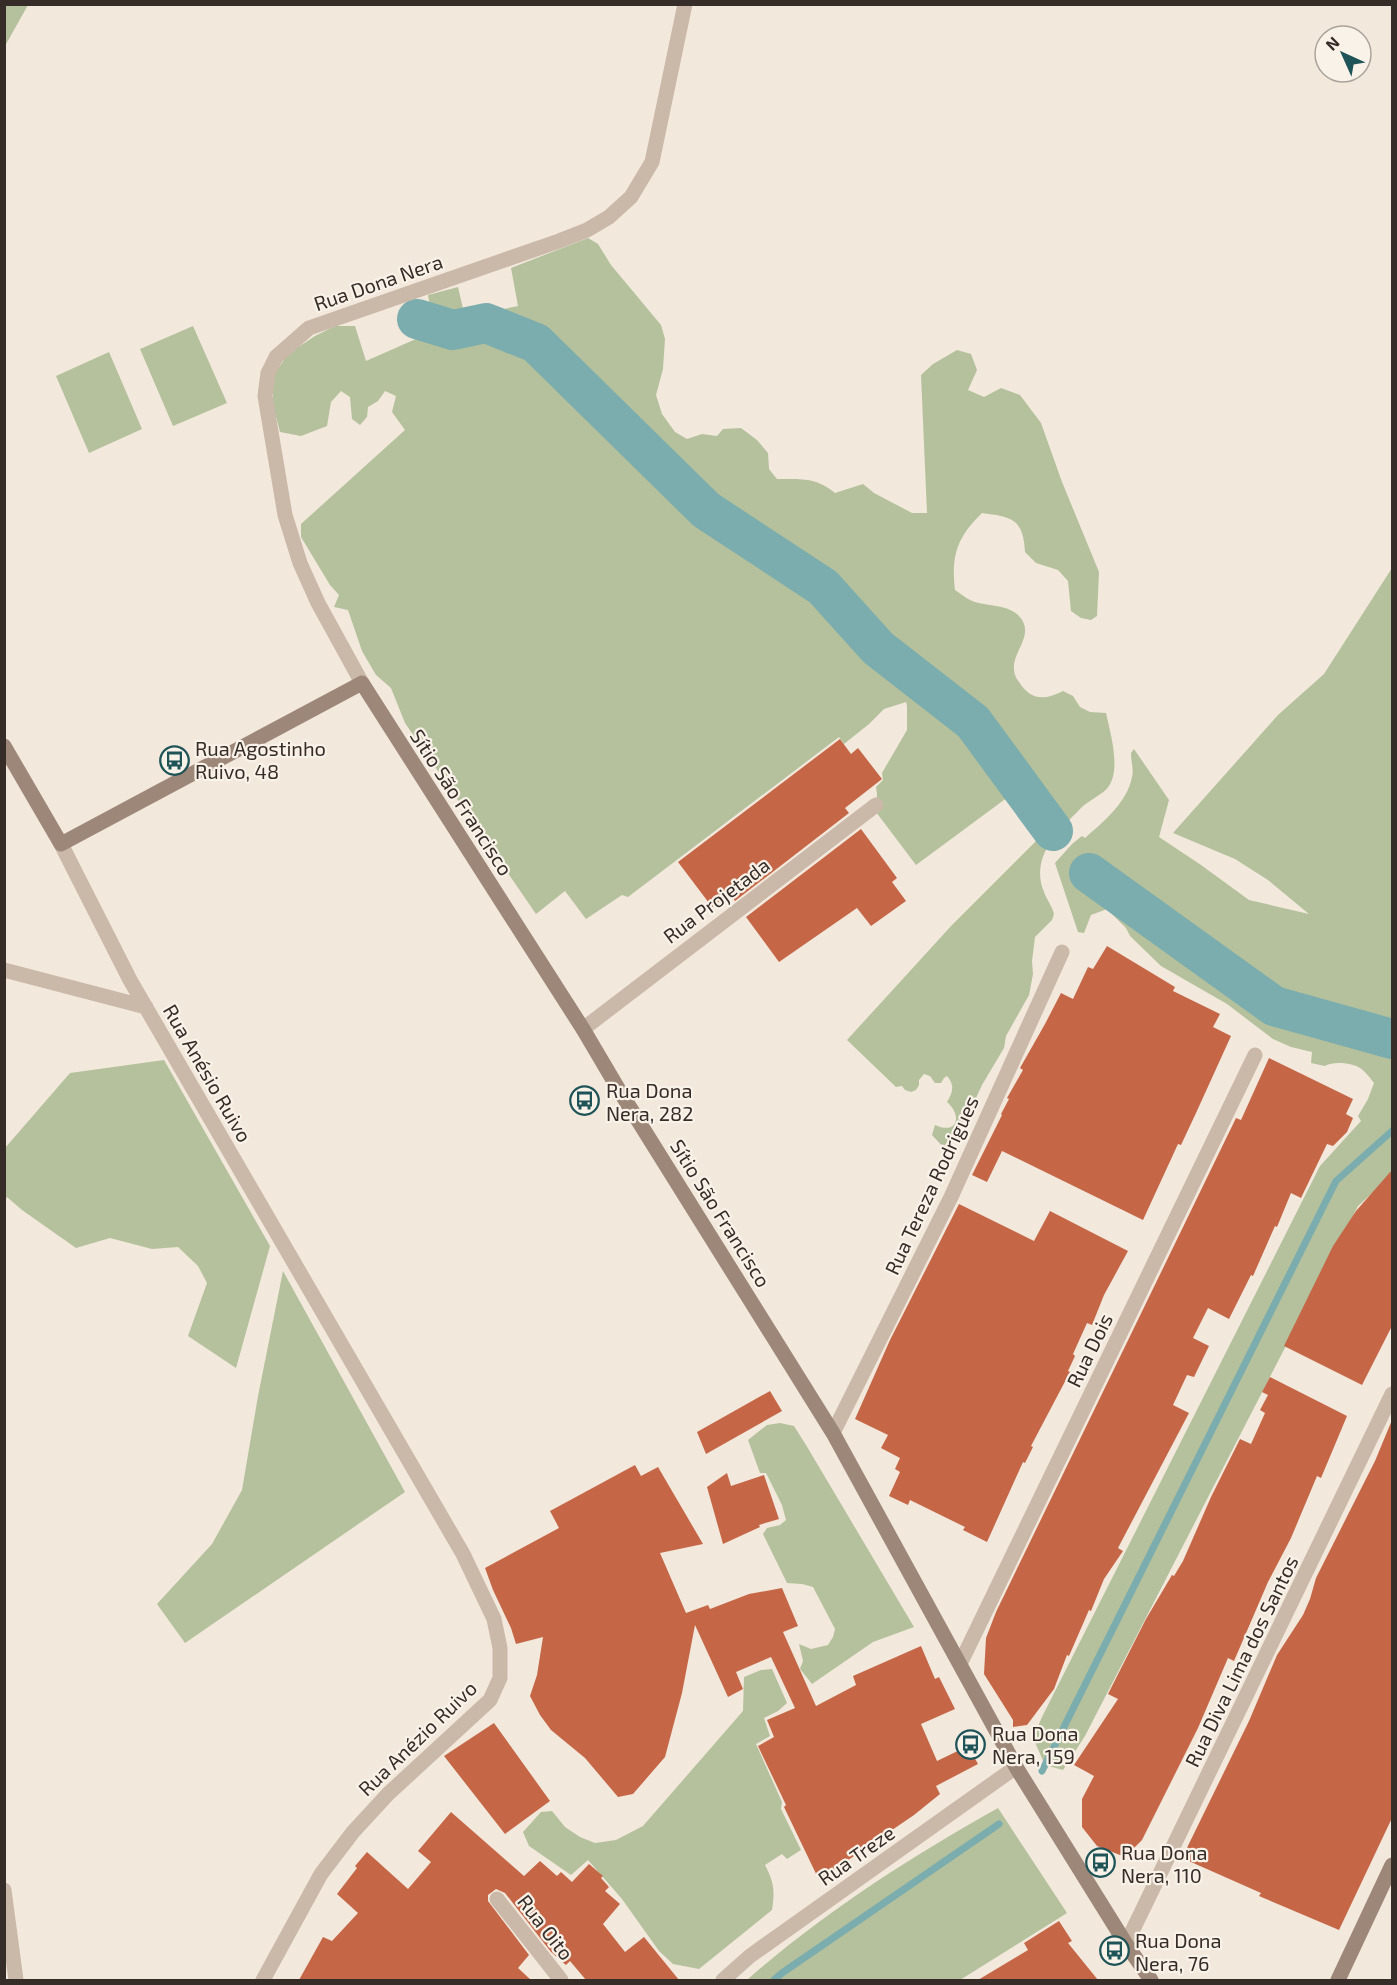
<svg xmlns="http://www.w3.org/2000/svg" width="1397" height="1985" viewBox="0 0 1397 1985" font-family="'Exo 2',sans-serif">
<rect width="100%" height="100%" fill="#f2e8dc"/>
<path fill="#b4c19c" d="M5,4L28,5L5,46L4,5Z
M588,238L598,244L611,265L661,325L665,339L663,369L656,395L662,414L675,432L687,439L702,434L717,436L723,429L741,428L757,440L768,453L769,469L777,479C801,479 816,477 835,493L863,484L874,493L912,513H927L921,375L933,364L957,350L971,354L977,370L968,390L984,397L1001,388L1020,395L1041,423L1062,482L1099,572L1097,616L1091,620L1081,618L1071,611L1068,581L1058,570L1036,563L1025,552C1023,519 1013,517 982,513C957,537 951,556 955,590C961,594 968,600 975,602C988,606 1009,605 1019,616C1036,634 1012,652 1014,669C1014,674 1016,678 1019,682C1031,700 1043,701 1063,691L1073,696L1080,707L1090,712L1106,713C1110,732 1121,768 1109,786C1103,795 1088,800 1080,809C1068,821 1060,831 1043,835L1048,846C1040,860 1037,876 1044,892C1047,900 1052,906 1054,914L1052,920L1035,937L1032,961L1033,974L1029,995L1006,1036L1004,1048L982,1085L959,1135L950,1146L944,1148L932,1135L935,1125C957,1135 963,1116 947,1102C953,1092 955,1085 947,1076L944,1078L941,1083H935L930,1076L924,1074L919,1080V1085L916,1090L911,1092L905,1090L902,1086L896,1087L847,1040L952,925L1042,835L1015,801L1008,797L916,865L876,812L877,794L876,787L883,780L882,773L907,730V706L906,702L884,709L869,724L844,744L839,737L628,897L622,895L586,919L565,891L536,914L405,723L391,688L376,675L362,651L348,610L334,607L339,595L330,585L301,537V524L405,430L392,412L396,396L385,391L378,401L368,407L367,417L360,425L352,419L350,397L341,391L331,402L327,426L301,436L280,432L273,405V376L288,354L315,336L335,326H355L366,361L434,331L428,295L458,287L465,317L518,306L511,268Z
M193,326L227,403L173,426L140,349Z
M109,352L142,429L89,453L56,376Z
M1392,568V1022C1383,1024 1374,1019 1368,1013L1339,1011L1288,999L1264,988L1229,969L1112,878L1095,877L1101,899L1137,931L1211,976L1273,1016L1370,1045L1392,1054V1175L1358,1206L1085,1736L1063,1770L1045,1765L1033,1738L1042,1717L1320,1166L1361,1121L1358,1116L1368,1099L1374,1083C1370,1078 1365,1071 1360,1068C1351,1063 1334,1061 1325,1066L1311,1063L1312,1052L1291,1047L1273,1039L1227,1004L1161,966L1130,936L1126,928L1107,909L1091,915L1084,933L1078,932L1055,863L1072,844L1082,836L1085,838C1103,822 1127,803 1132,777C1134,770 1131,761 1131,753L1134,749L1169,800L1159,837L1201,865L1249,900L1309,914L1268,880L1235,859L1173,833L1278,715L1324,674Z
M164,1060L270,1246L236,1368L188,1336L207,1283L198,1266L178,1247L152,1249L110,1238L76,1248L22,1210L7,1197L5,1200V1148L70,1073Z
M283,1271L405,1492L185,1643L157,1604L212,1544L242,1490L258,1396Z
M780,1423L794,1426L806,1445L914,1627L873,1642L812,1684L800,1669L803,1661L799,1644L811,1649L828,1645L833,1637L835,1629L813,1587L802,1584L787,1583L763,1534L767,1528L780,1525L786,1520L782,1505L766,1473H760L748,1440L767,1425Z
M772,1669L787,1703L778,1711L764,1718L770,1736L756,1744L782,1802L781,1809L801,1850L787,1859L782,1854L765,1865C774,1882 775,1891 772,1910L699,1969L673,1964L659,1951L622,1899L588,1860L571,1875L529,1846L523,1832L541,1812L552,1811L565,1827L580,1837L595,1843L616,1840L643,1826L743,1711L744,1677L761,1670Z
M998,1808L1067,1913L960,1980H747C823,1913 909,1858 998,1808Z"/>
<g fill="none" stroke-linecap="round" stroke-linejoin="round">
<path stroke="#7bacae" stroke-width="7" d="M1042,1771L1336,1181L1392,1131
M774,1980L782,1973L999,1824"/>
<path stroke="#7bacae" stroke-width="40" d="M417,319L453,330L486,323L536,343L706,510L823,587L878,648L973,722L1053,831
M1089,873L1274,1006L1392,1039"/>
</g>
<path fill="#c56747" d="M840,739L851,754L858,748L882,779L845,808L849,813L735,901L730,894L712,907L678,862Z
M861,829L897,878L892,882L906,901L871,926L857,908L779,962L746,917Z
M1107,946L1175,987L1173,991L1220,1014L1213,1027L1231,1036L1196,1113L1181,1145L1178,1144L1143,1220L1002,1151L987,1182L972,1175L1002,1115L1001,1114L1009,1099L1007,1098L1023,1070L1020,1068L1045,1024L1061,993L1073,999L1088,967L1093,969Z
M1269,1058L1353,1099L1346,1114L1353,1118L1347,1132L1333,1146L1327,1144L1301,1198L1291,1193L1277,1227L1275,1226L1253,1276L1251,1275L1229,1319L1208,1308L1193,1338L1209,1346L1194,1377L1187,1375L1173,1405L1189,1413L1118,1548L1123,1551L1104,1579L1091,1611L1089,1610L1069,1656L1067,1655L1054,1689L1027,1725L1013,1727V1720L984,1674L986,1638L996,1612L1236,1118L1241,1120Z
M1392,1170V1326L1362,1385L1284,1346L1333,1246L1356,1211Z
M959,1204L1034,1241L1050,1211L1128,1251L1104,1295L1092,1325L1087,1323L1073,1354L1075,1356L1068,1371L1070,1372L1031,1446L1033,1447L1025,1463L1023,1462L987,1542L963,1530L965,1527L910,1500L908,1505L889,1496L900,1472L895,1469L900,1458L881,1448L888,1435L855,1419L890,1340Z
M1270,1377L1347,1416L1321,1478L1317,1476L1291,1538L1268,1582L1234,1661L1228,1658L1198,1728L1142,1840L1127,1855H1120L1097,1846L1082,1827V1799L1094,1776L1074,1765L1118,1699L1108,1694L1146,1619L1172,1575L1174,1576L1183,1561L1211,1497L1240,1439L1251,1444L1265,1413L1260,1410L1268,1395L1262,1392Z
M770,1391L782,1411L706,1454L697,1432Z
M1392,1420V1818L1339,1930L1259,1896L1261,1893L1182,1858L1249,1721L1277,1655L1303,1615L1310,1599L1316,1578L1375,1461Z
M635,1465L641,1476L658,1467L703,1544L660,1553L686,1613L708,1605L710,1609L749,1594L782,1588L798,1626L783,1632L816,1706L856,1685L853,1676L921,1646L935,1679L939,1677L955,1709L921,1724L937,1761L968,1746L978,1764L936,1786L940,1794L914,1815L819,1880L784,1807L786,1805L758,1746L774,1737L767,1720L795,1708L771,1657L736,1672L743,1689L728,1697L695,1625L682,1693L665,1757L633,1794L618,1797L585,1758L551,1730L540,1715L530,1696L537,1675L543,1637L516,1644L511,1628L493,1590L485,1568L559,1528L550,1511Z
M727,1473L731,1486L764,1475L779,1519L759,1525L760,1527L723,1544L707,1487Z
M494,1723L550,1801L505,1834L444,1756Z
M451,1812L524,1876L540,1861L557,1876L561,1872L572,1882L589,1864L603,1876L601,1878L609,1887L605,1891L620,1904L603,1924L625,1952L644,1937L679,1980H586L570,1961L566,1965L551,1952L505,1893L496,1889L488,1895V1901L529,1955L518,1968L531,1980H299L323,1937L332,1941L358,1913L337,1894L357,1868L355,1866L367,1852L408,1889L431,1862L418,1851Z
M1059,1921L1072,1941L1068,1943L1098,1980H978L1028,1950L1024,1943Z"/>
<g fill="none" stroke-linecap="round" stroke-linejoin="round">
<path stroke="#cab8a8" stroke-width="15" d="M362,683L318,603L300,563L285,515L265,396L268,373L276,357L309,328L559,241L587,230L609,217L631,197L652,162L685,4
M61,844L130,980L463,1554L494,1619L500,1648V1678L490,1700L388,1794L353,1832L321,1874L263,1980
M4,970L146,1007
M583,1029L876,805
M833,1433L951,1197L1062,952
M960,1664L1255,1055
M4,1890L16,1980
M497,1899L561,1980
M1126,1944L1392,1394
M723,1980L750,1956L1016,1767"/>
<path stroke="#9d8779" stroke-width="15" d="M4,746L61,844L362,683L583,1029L619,1090L833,1433L1016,1767L1126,1944L1151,1980
M1338,1980L1392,1865"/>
</g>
<defs>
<symbol id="bus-ring" viewBox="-11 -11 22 22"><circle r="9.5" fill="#f9f2e8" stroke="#1e5358" stroke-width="1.5"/><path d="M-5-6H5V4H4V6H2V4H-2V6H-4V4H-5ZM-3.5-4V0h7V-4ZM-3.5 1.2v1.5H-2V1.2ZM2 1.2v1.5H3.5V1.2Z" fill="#1e5358"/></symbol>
</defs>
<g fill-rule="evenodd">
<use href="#bus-ring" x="158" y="744" width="33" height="33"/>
<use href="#bus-ring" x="568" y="1084" width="33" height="33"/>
<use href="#bus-ring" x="954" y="1728" width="33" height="33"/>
<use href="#bus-ring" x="1084" y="1846" width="33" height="33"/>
<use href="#bus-ring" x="1098" y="1934" width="33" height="33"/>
</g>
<g text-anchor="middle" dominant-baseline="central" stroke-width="4.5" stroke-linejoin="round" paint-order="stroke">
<g font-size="20" fill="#362d28" stroke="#f9f2e8">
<text transform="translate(378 282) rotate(-19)">Rua Dona Nera</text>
<text transform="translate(462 802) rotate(57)">Sítio São Francisco</text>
<text transform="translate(716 900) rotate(-37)">Rua Projetada</text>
<text transform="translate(208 1073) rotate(60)">Rua Anésio Ruivo</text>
<text transform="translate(931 1185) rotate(-65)">Rua Tereza Rodrigues</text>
<text transform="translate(721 1213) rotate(58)">Sítio São Francisco</text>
<text transform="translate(1089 1350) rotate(-64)">Rua Dois</text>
<text transform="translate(1241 1661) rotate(-64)">Rua Diva Lima dos Santos</text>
<text transform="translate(417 1738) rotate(-44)">Rua Anézio Ruivo</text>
<text transform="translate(856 1855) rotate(-35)">Rua Treze</text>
<text transform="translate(546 1927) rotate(52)">Rua Oito</text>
</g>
<g font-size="20" fill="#362d28" stroke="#f9f2e8" text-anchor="start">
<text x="195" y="748">Rua Agostinho<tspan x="195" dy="23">Ruivo, 48</tspan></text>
<text x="606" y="1090">Rua Dona<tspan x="606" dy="23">Nera, 282</tspan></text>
<text x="992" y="1733">Rua Dona<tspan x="992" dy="23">Nera, 159</tspan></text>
<text x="1121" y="1852">Rua Dona<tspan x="1121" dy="23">Nera, 110</tspan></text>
<text x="1135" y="1940">Rua Dona<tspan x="1135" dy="23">Nera, 76</tspan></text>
</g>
</g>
<rect width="1397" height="1985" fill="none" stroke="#362d28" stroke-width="12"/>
<g transform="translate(1343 54) rotate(315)"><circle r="28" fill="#f9f2e8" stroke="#aba39b" stroke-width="1.5"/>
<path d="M0-4.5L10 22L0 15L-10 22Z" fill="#1e5358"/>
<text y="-9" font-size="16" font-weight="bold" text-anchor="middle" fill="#362d28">N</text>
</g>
</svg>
